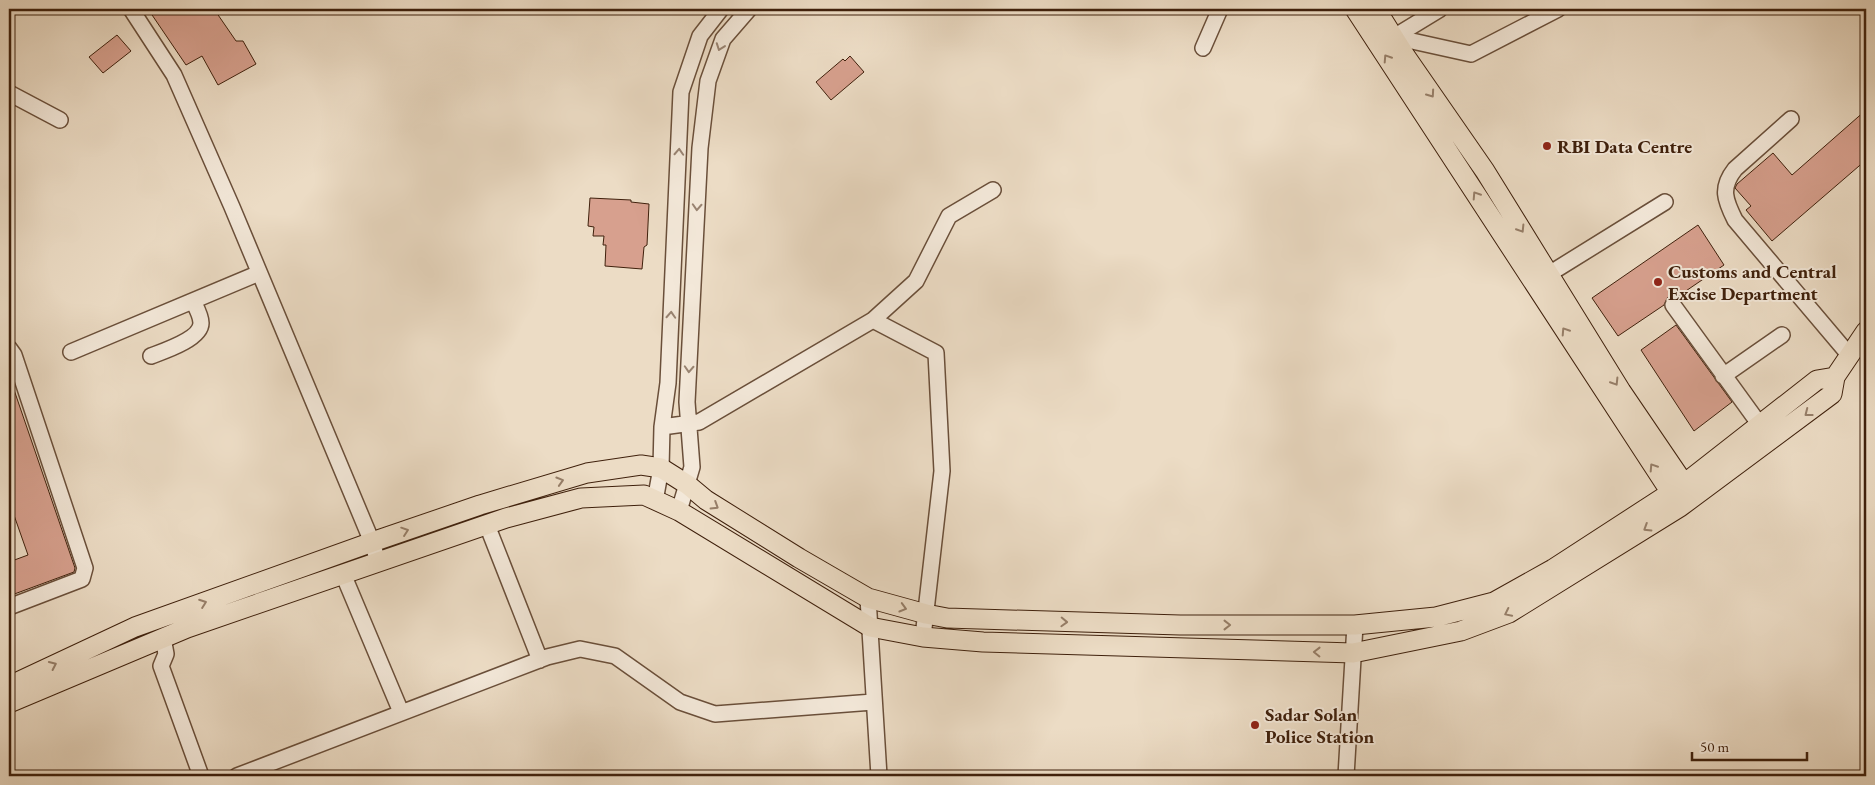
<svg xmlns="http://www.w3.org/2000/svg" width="1875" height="785" viewBox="0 0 1875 785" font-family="'EB Garamond',serif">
<rect width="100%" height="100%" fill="#ecdcc5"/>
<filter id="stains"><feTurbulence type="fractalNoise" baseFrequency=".004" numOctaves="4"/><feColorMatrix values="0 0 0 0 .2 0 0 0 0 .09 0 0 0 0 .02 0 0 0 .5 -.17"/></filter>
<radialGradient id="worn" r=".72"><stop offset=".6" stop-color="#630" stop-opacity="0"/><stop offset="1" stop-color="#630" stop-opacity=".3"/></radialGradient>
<path fill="#d7a08e" stroke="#3f200c" d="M148,9H214L236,41H243L256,64L218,85L202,56L186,65Z
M117,35L131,51L103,73L89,57Z
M850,56L864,72L831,100L816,82L843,59L845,61Z
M1866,110V160L1772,241L1746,210L1751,206L1735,188L1737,184L1773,153L1792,175Z
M590,198L631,200V202L649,204L647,245L644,247L642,269L605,266L606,245H603L604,236H593L594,227L588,226Z
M1698,225L1724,265L1677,297H1668L1664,305L1618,336L1592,298Z
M1676,325L1732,402L1694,431L1641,350Z
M9,381H11L75,568L74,572L9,596V562L28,555L9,501Z"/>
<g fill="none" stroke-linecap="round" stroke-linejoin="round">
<defs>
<path id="minor" d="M131,9L174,75L232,207L372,542L378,562
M1394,37L1471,54L1558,9
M1394,37L1440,9
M1203,48L1220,9
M9,93L60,120
M1791,119L1735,169C1720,188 1725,200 1735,220L1850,356
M1549,274L1665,202
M1673,305L1760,425
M873,320L936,353L942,471L923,637
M9,348L14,355L85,568L82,579L9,607
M71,352L259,273
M151,356C164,351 201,339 201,323C201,316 196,307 193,301
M1723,376L1782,335
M662,427L699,422L873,320L916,281L949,216L993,190
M655,501L661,468L662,427L668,383L681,92L700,36L721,9
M679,511L692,467L687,402L700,148L708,81L723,39L749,9
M487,525L540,660
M343,574L401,712
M868,598L879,776
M163,638L166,654L161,666L201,776
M237,776L547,657L580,649L615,656L680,702L715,714L873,702
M1346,776L1355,625"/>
<path id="major" d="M1355,9L1677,502
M1376,9L1406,57L1485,171L1621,391L1691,494
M9,686L135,627L378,540L480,505L587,473L641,465L661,468L688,485L706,500L799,558L868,598L926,614L947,618L1180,625H1355L1436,617L1494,602L1553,569L1684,484L1817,380L1835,377
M9,703L187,628L506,518L581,498L644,495L679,511L870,627L923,637L983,642L1353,653L1461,631L1509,613L1680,507L1832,394L1835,377L1866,331"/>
</defs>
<use href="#minor" stroke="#6a4f3a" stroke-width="18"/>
<use href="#major" stroke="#3f200c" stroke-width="21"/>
<use href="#minor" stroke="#f3e8d9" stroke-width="15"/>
<use href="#major" stroke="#ecdcc5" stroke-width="19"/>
</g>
<defs><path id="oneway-chevron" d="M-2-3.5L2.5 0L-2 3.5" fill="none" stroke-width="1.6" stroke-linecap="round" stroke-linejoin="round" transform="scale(1.25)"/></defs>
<g stroke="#998472">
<use href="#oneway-chevron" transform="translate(720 47) rotate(110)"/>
<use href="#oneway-chevron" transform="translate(679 152) rotate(-87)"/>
<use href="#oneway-chevron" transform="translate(697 207) rotate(93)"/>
<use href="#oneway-chevron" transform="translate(671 315) rotate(-87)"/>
<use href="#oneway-chevron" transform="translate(689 369) rotate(93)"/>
</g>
<g stroke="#967e68">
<use href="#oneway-chevron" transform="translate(1387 58) rotate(-123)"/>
<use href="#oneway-chevron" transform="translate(1431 94) rotate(55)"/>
<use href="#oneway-chevron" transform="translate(1476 195) rotate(-123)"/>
<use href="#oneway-chevron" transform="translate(1521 229) rotate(58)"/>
<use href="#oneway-chevron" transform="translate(1565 331) rotate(-123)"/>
<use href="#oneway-chevron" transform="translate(1615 382) rotate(58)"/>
<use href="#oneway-chevron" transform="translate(1808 413) rotate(142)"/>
<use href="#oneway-chevron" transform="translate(1653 467) rotate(-123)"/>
<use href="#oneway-chevron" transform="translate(560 481) rotate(-17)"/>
<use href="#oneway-chevron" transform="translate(715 506) rotate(32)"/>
<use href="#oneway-chevron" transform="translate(1647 528) rotate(148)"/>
<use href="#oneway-chevron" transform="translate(405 531) rotate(-19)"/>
<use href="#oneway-chevron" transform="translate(203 603) rotate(-20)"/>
<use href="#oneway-chevron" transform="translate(903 608) rotate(16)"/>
<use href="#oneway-chevron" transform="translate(1508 613) rotate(154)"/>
<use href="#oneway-chevron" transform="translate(1064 622) rotate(2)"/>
<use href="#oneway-chevron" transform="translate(1227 625)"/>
<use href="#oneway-chevron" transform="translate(1317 652) rotate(-179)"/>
<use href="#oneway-chevron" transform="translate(53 665) rotate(-25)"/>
</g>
<g fill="#8f2418" stroke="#f3e8d9" stroke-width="2">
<circle cx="1547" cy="146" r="5"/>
<circle cx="1658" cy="282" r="5"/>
<circle cx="1255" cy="725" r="5"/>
</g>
<g text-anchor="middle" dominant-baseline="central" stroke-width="4" stroke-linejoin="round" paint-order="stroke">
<g font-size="19" font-weight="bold" fill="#3f200c" stroke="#f3e8d9" text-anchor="start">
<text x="1557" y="146">RBI Data Centre</text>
<text x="1668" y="271">Customs and Central<tspan x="1668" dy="22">Excise Department</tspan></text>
<text x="1265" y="714">Sadar Solan<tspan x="1265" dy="22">Police Station</tspan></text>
</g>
</g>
<rect width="1875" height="785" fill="none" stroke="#ecdcc5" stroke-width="30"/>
<rect x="10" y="10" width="1855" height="765" fill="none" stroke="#3f200c" stroke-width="2.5"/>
<rect x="15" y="15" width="1845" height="755" fill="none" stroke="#3f200c"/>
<path d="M1692 752v8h115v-8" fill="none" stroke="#3f200c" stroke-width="2.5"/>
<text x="1700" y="752" font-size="15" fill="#3f200c" stroke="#f3e8d9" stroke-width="4" paint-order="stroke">50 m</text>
<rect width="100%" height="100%" filter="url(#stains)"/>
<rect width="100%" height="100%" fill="url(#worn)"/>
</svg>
